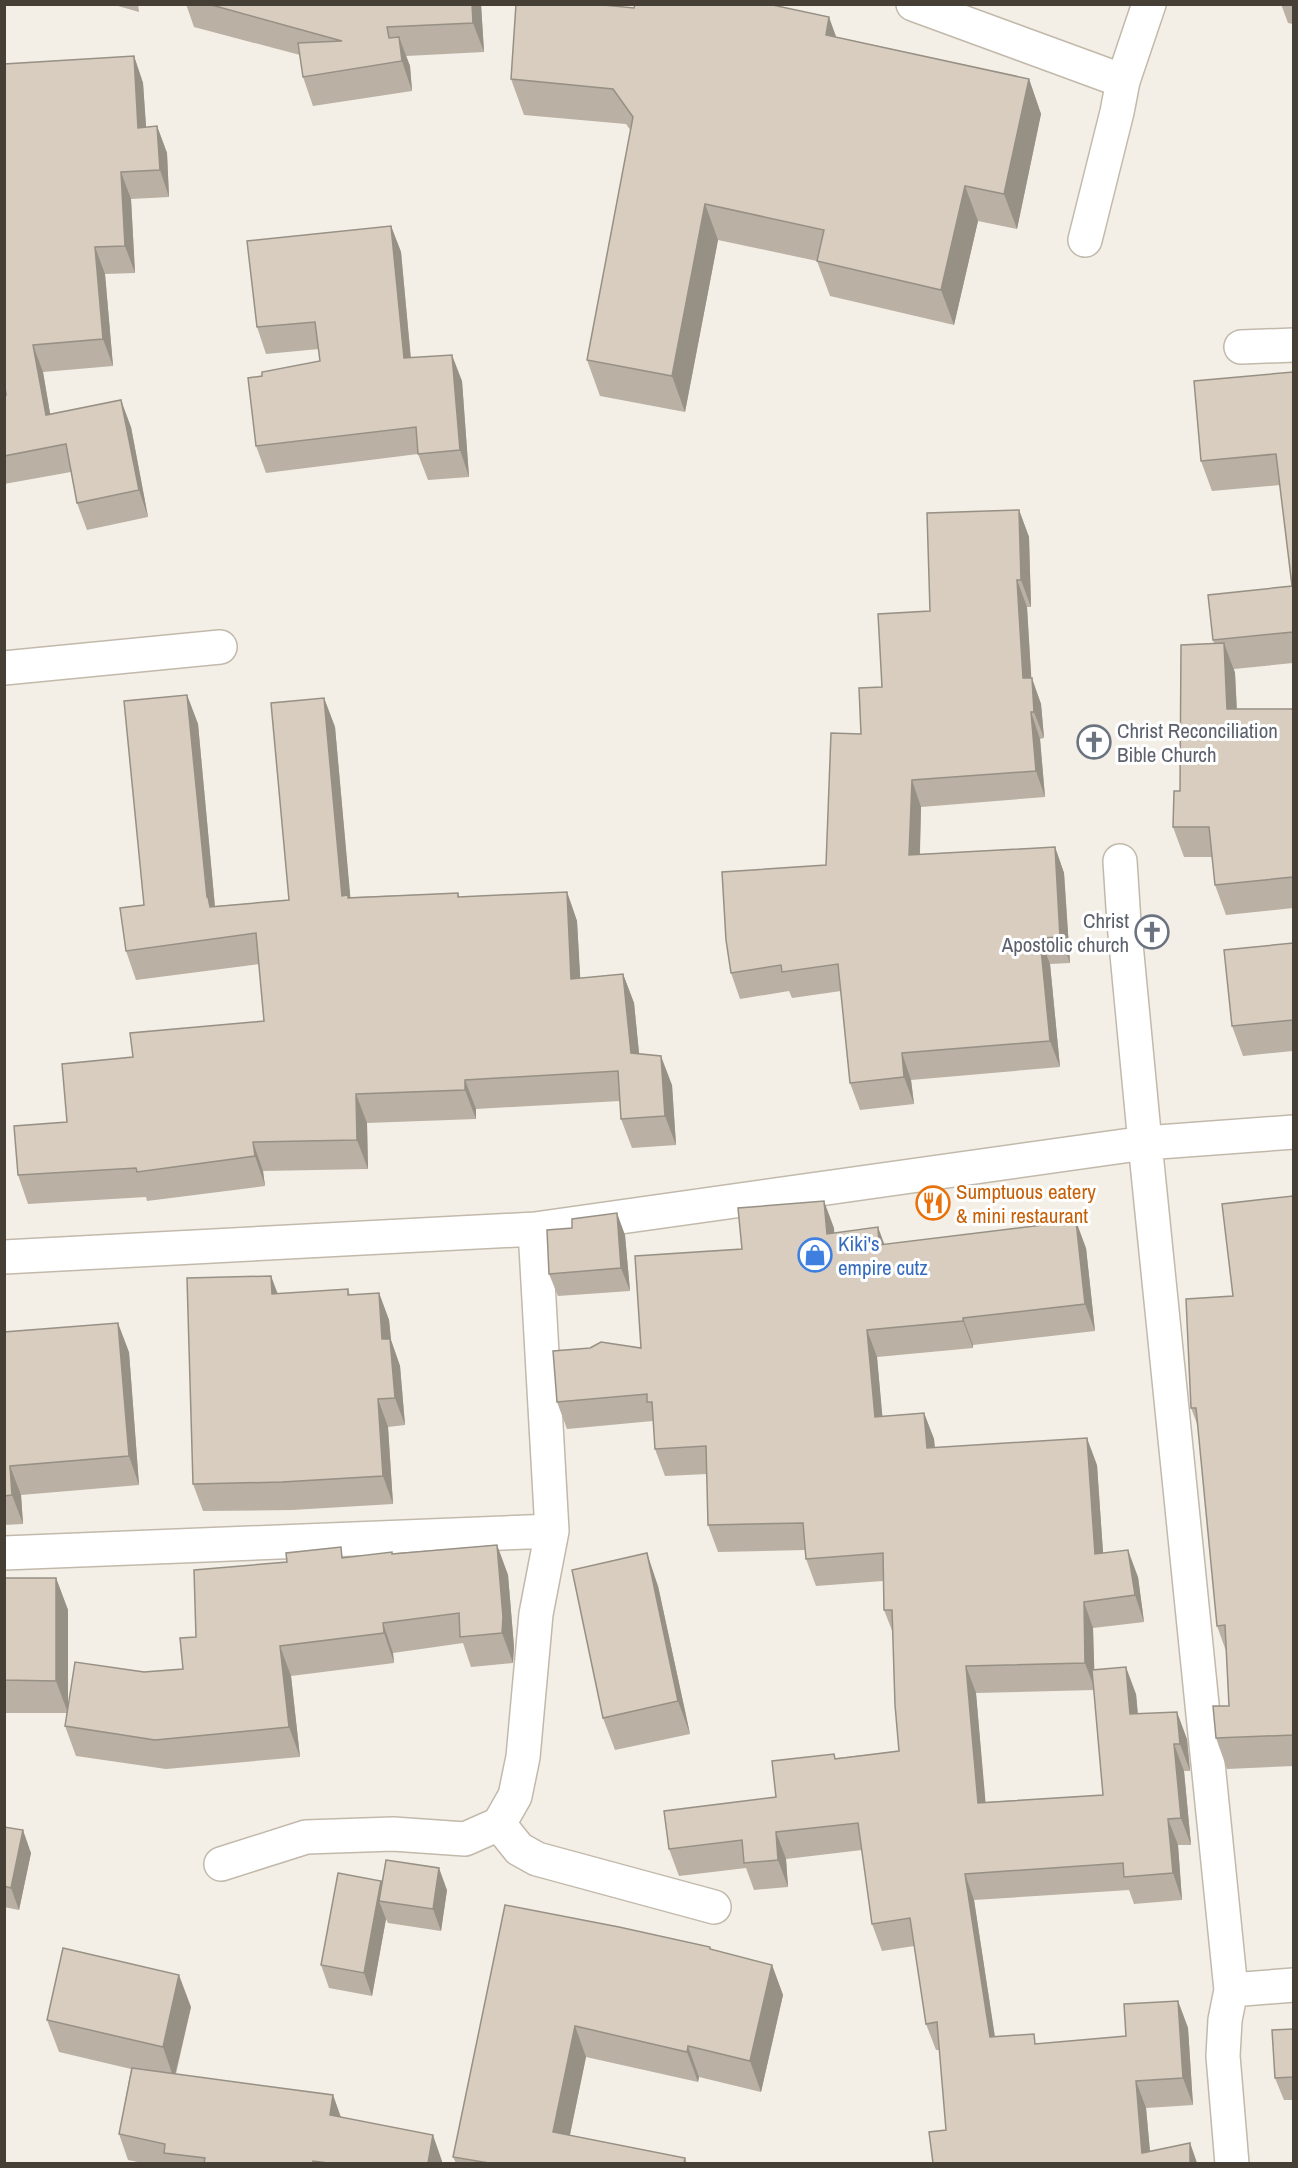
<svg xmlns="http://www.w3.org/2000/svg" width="1298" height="2168" viewBox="0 0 1298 2168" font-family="'Archivo Narrow',sans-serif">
<rect width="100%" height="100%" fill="#f3efe6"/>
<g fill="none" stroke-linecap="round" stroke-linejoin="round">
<defs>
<path id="minor" d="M913,4L1123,81
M1085,240L1117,112L1123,81L1149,4
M1241,347L1294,345
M4,668L220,647
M1120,861L1124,923L1145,1143L1231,1990L1225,2020L1223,2056L1232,2164
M4,1257L535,1229L1145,1143L1294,1132
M4,1553L552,1531
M499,1824L519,1849L537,1859L714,1907
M221,1864L306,1837L393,1834L465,1839L499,1824L515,1796L523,1757L536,1614L552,1531L535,1229
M1231,1990L1294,1985"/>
</defs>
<use href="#minor" stroke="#c2b9ab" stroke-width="36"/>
<use href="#minor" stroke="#fff" stroke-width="33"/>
</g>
<path fill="#bab0a3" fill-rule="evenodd" d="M111,4H138L139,12Z
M186,4H481L484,52L406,56L410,66L412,91L313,106L303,77L300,55L194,27Z
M1281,4H1293V24L1288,23Z
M837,37L1029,79L1041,114L1017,229L978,221L954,325L830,296L817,261L718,240L685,412L600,396L587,360L631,131L626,124L524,115L511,79Z
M134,56L143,83L146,127L157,126L167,153L169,197L131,199L135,273L105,274L113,366L43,372L50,414L131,427L148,517L87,530L77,503L71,472L4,484V395H6Z
M391,226L401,252L411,358L462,381L469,477L428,480L418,454L266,473L256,446L262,376L320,361L319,349L266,354L257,327Z
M1293,372V663L1234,669L1235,673L1237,709H1293V908L1226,915L1215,885L1212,857H1184L1173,827L1180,791L1214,643L1213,640L1292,586L1280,485L1212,491L1201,461Z
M1019,510L1029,537L1031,607H1027L1031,678L1041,704L1044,738L1040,739L1045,797L921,807L920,854L1055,847L1064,873L1070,963L1050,964L1060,1067L911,1080L914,1104L860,1110L850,1083L841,991L792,998L789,991L740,999L731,973L826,865L861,734L882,687L930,611Z
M187,695L198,724L215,906L289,900L324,698L335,727L350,897L458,893L459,897L567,892L577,921L580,978L623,974L634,1003L639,1054L672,1085L676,1145L632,1148L621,1119L620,1101L476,1109V1119L367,1123L368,1169L263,1171L265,1186L147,1201L146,1197L28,1204L18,1175L67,1122L133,1057L264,1021L259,964L136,980L126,951L144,905Z
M1293,943V1051L1243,1056L1232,1026Z
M1293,1196V1766L1227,1769L1216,1738L1229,1706L1226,1651L1217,1626L1198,1426L1191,1408L1233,1296Z
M834,1228V1233L884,1245L1086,1248L1095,1331L973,1345V1348L877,1357L882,1416L924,1413L934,1439L935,1448L1097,1465L1103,1553L1138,1577L1144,1622L1093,1628L1094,1670L1136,1694L1138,1714L1187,1739L1190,1771H1184L1191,1845H1178L1182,1900L1134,1904L1129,1890L974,1900L995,2037L1037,2044L1126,2036L1178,2001L1188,2028L1193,2105L1146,2108L1150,2151L1190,2143L1197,2163H933L946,2130L940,2050H936L926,2024L914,1946L882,1951L872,1924L862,1850L786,1859L788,1887L754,1890L746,1868L679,1876L669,1849L776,1797L836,1758L899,1751L893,1633L884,1610L883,1581L816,1586L806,1559L805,1550L718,1552L708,1525L707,1474L665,1476L655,1449L653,1421L567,1429L557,1402L641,1348L742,1249ZM1094,1690L1103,1795L985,1802L976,1693Z
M625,1235L630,1291L558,1296L549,1274Z
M271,1276L278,1294L348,1289L350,1295L379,1293L389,1320L391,1340L400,1366L405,1425L388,1427L393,1504L292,1510L203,1511L193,1484Z
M4,1331L5,1332L129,1352L139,1485L21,1495L23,1524L4,1525Z
M497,1545L508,1575L514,1647L513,1663L471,1667L463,1643L393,1653L394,1663L291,1676L300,1757L166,1769L76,1756L65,1726L67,1713H4V1578H56L68,1610V1709L144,1672L183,1669L196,1637L345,1557Z
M658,1586L690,1734L615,1750L603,1718Z
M4,1827L31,1853L19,1910L4,1907Z
M382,1884L447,1890L441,1931L388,1923L386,1919L372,1996L329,1988L321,1965Z
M505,1905L772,1965L783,1995L761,2092L699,2077L698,2082L586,2057L570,2135L685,2158L687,2163H456L453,2157Z
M191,2007L176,2074L333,2095L341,2117L442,2161V2163H143L128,2160L119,2134L131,2069L59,2052L47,2020Z
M1293,2029V2100H1284L1275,2078Z"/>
<path fill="#979085" d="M472,4H481L484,52L473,23Z
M829,17L842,53L826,35Z
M399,37L410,66L412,91L402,61Z
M134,56L143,83L148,154L138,128Z
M1029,79L1041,114L1017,229L1004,194Z
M157,126L167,153L169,197L160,170Z
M121,172L131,199L135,273L125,246Z
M965,186L978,221L954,325L941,290Z
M705,204L718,240L685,412L672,376Z
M391,226L401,252L413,384L404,358Z
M95,247L105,274L113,366L103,339Z
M33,345L43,372L55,442L46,415Z
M452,355L462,381L469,477L460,450Z
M121,400L131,427L148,517L139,490Z
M1019,510L1029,537L1031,607L1021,580Z
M1017,580L1027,607L1033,705L1023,678Z
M1224,643L1235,673L1238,739L1227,709Z
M1032,678L1041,704L1044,738L1034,712Z
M187,695L198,724L216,919L220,936L207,897Z
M324,698L335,727L351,904L342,896Z
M1031,712L1040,739L1045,797L1036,771Z
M912,780L921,807L919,881L909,855Z
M1055,847L1064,873L1070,963L1060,937Z
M567,892L577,921L582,1008L571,979Z
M1040,938L1050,964L1060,1067L1050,1041Z
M623,974L634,1003L642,1082L631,1053Z
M902,1053L911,1080L914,1104L904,1077Z
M661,1056L672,1085L676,1145L665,1116Z
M465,1080L476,1109V1119L465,1090Z
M356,1094L367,1123L368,1169L357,1140Z
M253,1142L263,1171L265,1186L255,1156Z
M824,1201L834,1228L836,1261L827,1234Z
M617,1213L625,1235L630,1291L621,1268Z
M1076,1221L1086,1248L1095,1331L1085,1304Z
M878,1227L888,1254L879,1245Z
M271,1276L281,1304L272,1294Z
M379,1293L389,1320L391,1340L400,1366L405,1425L395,1398L382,1339Z
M963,1318L973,1345V1348L963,1321Z
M118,1323L129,1352L139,1485L129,1456Z
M867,1330L877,1357L885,1444L875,1417Z
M378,1399L388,1427L393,1504L383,1476Z
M924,1413L934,1439L937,1475L927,1448Z
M1087,1438L1097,1465L1105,1581L1095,1554Z
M10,1466L21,1495L23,1524L12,1495Z
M497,1545L508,1575L514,1647L513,1663L502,1633Z
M1128,1550L1138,1577L1144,1622L1135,1595Z
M647,1553L658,1586L690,1734L678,1701Z
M56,1578L68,1610V1713L56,1681Z
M1084,1602L1093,1628L1095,1690L1085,1663Z
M383,1623L393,1653L394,1663L384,1633Z
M280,1646L291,1676L300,1757L289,1727Z
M966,1666L976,1693L988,1830L978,1803Z
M1126,1667L1136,1694L1140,1741L1130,1714Z
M1177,1712L1187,1739L1190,1771L1180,1744Z
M1174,1744L1184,1771L1191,1845L1181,1818Z
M1168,1819L1178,1845L1182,1900L1173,1873Z
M23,1830L31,1853L19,1910L11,1888Z
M776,1832L786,1859L788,1887L778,1860Z
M439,1868L447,1890L441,1931L433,1909Z
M965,1874L974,1900L999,2064L990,2037Z
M381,1881L389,1902L379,1901L386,1919L372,1996L364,1973Z
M772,1965L783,1995L761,2092L750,2061Z
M179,1975L191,2007L174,2079L163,2047Z
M1178,2001L1188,2028L1193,2105L1183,2078Z
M575,2026L586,2057L564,2163L553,2132Z
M688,2046L699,2077L698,2082L687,2052Z
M1136,2081L1146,2108L1151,2163L1142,2153Z
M333,2095L342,2121L330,2115Z
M433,2135L442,2161V2163H428Z
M1190,2143L1197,2163H1190Z"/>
<path fill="#d8cdbe" stroke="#979085" stroke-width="1.5" d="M208,4H472L473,23L387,27L389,38L399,37L402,61L303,77L298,43L342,41Z
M516,4H593L634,8L635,4H768L829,17L826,35L1029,79L1004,194L965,186L941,290L817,261L824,230L705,204L672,376L587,360L633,117L613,89L511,79Z
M134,56L138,128L157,126L160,170L121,172L125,246L95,247L103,339L33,345L46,415L121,400L139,490L77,503L66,444L4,456V395H6L4,379V64Z
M391,226L404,358L452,355L460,450L418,454L416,427L256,446L248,378L262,376V372L320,361L315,322L257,327L247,241Z
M1293,372V632L1213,640L1208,595L1292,586L1276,454L1201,461L1194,381Z
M1019,510L1021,580H1017L1023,678H1032L1034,712H1031L1036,771L912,780L909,855L1055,847L1060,937L1040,938L1050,1041L902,1053L904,1077L850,1083L838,964L782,972L781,965L731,973L726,940L722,872L826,865L831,733L861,734L859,688L882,687L878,614L930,611L927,513Z
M1224,643L1227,709H1293V877L1215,885L1209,827H1173L1174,791H1180L1181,645Z
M187,695L207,897H208L210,907L289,900L271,703L324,698L342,896L348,895V898L458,893V897L567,892L571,979L623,974L631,1053L661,1056L665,1116L621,1119L618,1071L465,1080V1090L356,1094L357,1140L253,1142L255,1156L137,1172L136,1168L18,1175L14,1126L67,1122L62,1064L133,1057L130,1033L264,1021L256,933L126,951L120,908L144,905L124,701Z
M1293,943V1020L1232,1026L1224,950Z
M1293,1196V1735L1216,1738L1213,1706H1229L1225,1625L1217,1626L1196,1408H1191L1186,1299L1233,1296L1222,1204Z
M824,1201L827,1234L878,1227L879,1245L1076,1221L1085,1304L963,1318V1321L867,1330L875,1417L924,1413L927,1448L1087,1438L1095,1554L1128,1550L1135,1595L1084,1602L1085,1663L966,1666L978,1803L1103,1795L1092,1670L1126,1667L1130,1714L1177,1712L1180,1744H1174L1181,1818L1168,1819L1173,1873L1124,1877L1123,1863L965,1874L990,2037L1034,2034L1035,2044L1126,2036L1124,2004L1178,2001L1183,2078L1136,2081L1142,2153L1190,2143V2163H933L929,2132L946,2130L937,2022L926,2024L910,1918L872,1924L858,1823L776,1832L778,1860L744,1863L742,1840L669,1849L664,1811L776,1797L772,1761L834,1754L835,1759L899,1751L895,1705L892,1610H884L883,1553L806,1559L803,1523L708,1525L706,1446L655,1449L652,1402H647V1394L557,1402L553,1351L590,1348L601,1342L641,1348L635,1256L742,1249L738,1208Z
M617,1213L621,1268L549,1274L547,1230L572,1228V1219Z
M271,1276L272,1294L348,1289V1295L379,1293L382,1339H390L395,1398L378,1399L383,1476L282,1482L193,1484L187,1278Z
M118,1323L129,1456L10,1466L12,1495L4,1496V1332Z
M497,1545L503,1617L502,1633L460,1637L459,1613L383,1623L384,1633L280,1646L289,1727L155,1740L65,1726L75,1662L144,1672L183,1669L180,1638L196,1637L194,1570L287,1562L286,1553L341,1547L342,1558L392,1552V1554Z
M647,1553L678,1701L603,1718L572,1570Z
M4,1578H56V1681L4,1680Z
M4,1827L23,1830L11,1888L4,1886Z
M386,1860L439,1868L433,1909L379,1901Z
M338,1873L381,1881L364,1973L321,1965Z
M505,1905L619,1927L710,1947V1949L772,1965L750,2061L688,2046L687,2052L575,2026L553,2132L685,2158L684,2163H489L453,2157Z
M63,1948L179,1975L163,2047L47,2020Z
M1293,2029V2077L1275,2078L1272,2030Z
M132,2068L333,2095L330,2115L433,2135L428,2163H328L313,2161V2163H204L205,2158L164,2153L165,2144L119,2134Z"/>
<defs>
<symbol id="church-ring" viewBox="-11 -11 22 22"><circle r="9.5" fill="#fff" stroke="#6b7280" stroke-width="1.5"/><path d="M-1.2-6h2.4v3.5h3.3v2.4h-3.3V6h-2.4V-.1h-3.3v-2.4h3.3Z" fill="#6b7280"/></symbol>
<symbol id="restaurant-ring" viewBox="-11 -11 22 22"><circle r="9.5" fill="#fff" stroke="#e8710a" stroke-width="1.5"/><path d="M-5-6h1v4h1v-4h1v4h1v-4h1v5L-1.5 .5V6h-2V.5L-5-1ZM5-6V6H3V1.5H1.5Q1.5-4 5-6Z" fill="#e8710a"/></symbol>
<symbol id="shop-ring" viewBox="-11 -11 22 22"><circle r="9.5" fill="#fff" stroke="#3f7fe0" stroke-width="1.5"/><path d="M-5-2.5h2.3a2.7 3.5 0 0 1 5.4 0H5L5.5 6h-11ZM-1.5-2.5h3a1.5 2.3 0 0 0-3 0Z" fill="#3f7fe0"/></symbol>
</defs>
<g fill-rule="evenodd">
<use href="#church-ring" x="1075" y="723" width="38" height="38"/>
<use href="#church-ring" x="1133" y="913" width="38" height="38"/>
<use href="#restaurant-ring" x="914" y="1184" width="38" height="38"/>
<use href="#shop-ring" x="796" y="1236" width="38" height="38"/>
</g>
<g text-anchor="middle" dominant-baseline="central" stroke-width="6" stroke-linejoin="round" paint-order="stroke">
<g font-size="21" fill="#5b616d" stroke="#fff" text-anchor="start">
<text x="1117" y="730">Christ Reconciliation<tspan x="1117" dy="24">Bible Church</tspan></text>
<text x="1129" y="920" text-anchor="end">Christ<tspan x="1129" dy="24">Apostolic church</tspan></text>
</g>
<g font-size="21" fill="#c56008" stroke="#fff" text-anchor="start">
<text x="956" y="1191">Sumptuous eatery<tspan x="956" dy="24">&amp; mini restaurant</tspan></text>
</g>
<g font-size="21" fill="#366cbe" stroke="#fff" text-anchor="start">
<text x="838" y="1243">Kiki's<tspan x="838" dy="24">empire cutz</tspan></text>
</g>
</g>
<rect width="1298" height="2168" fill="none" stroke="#463f35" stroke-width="12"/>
</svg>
